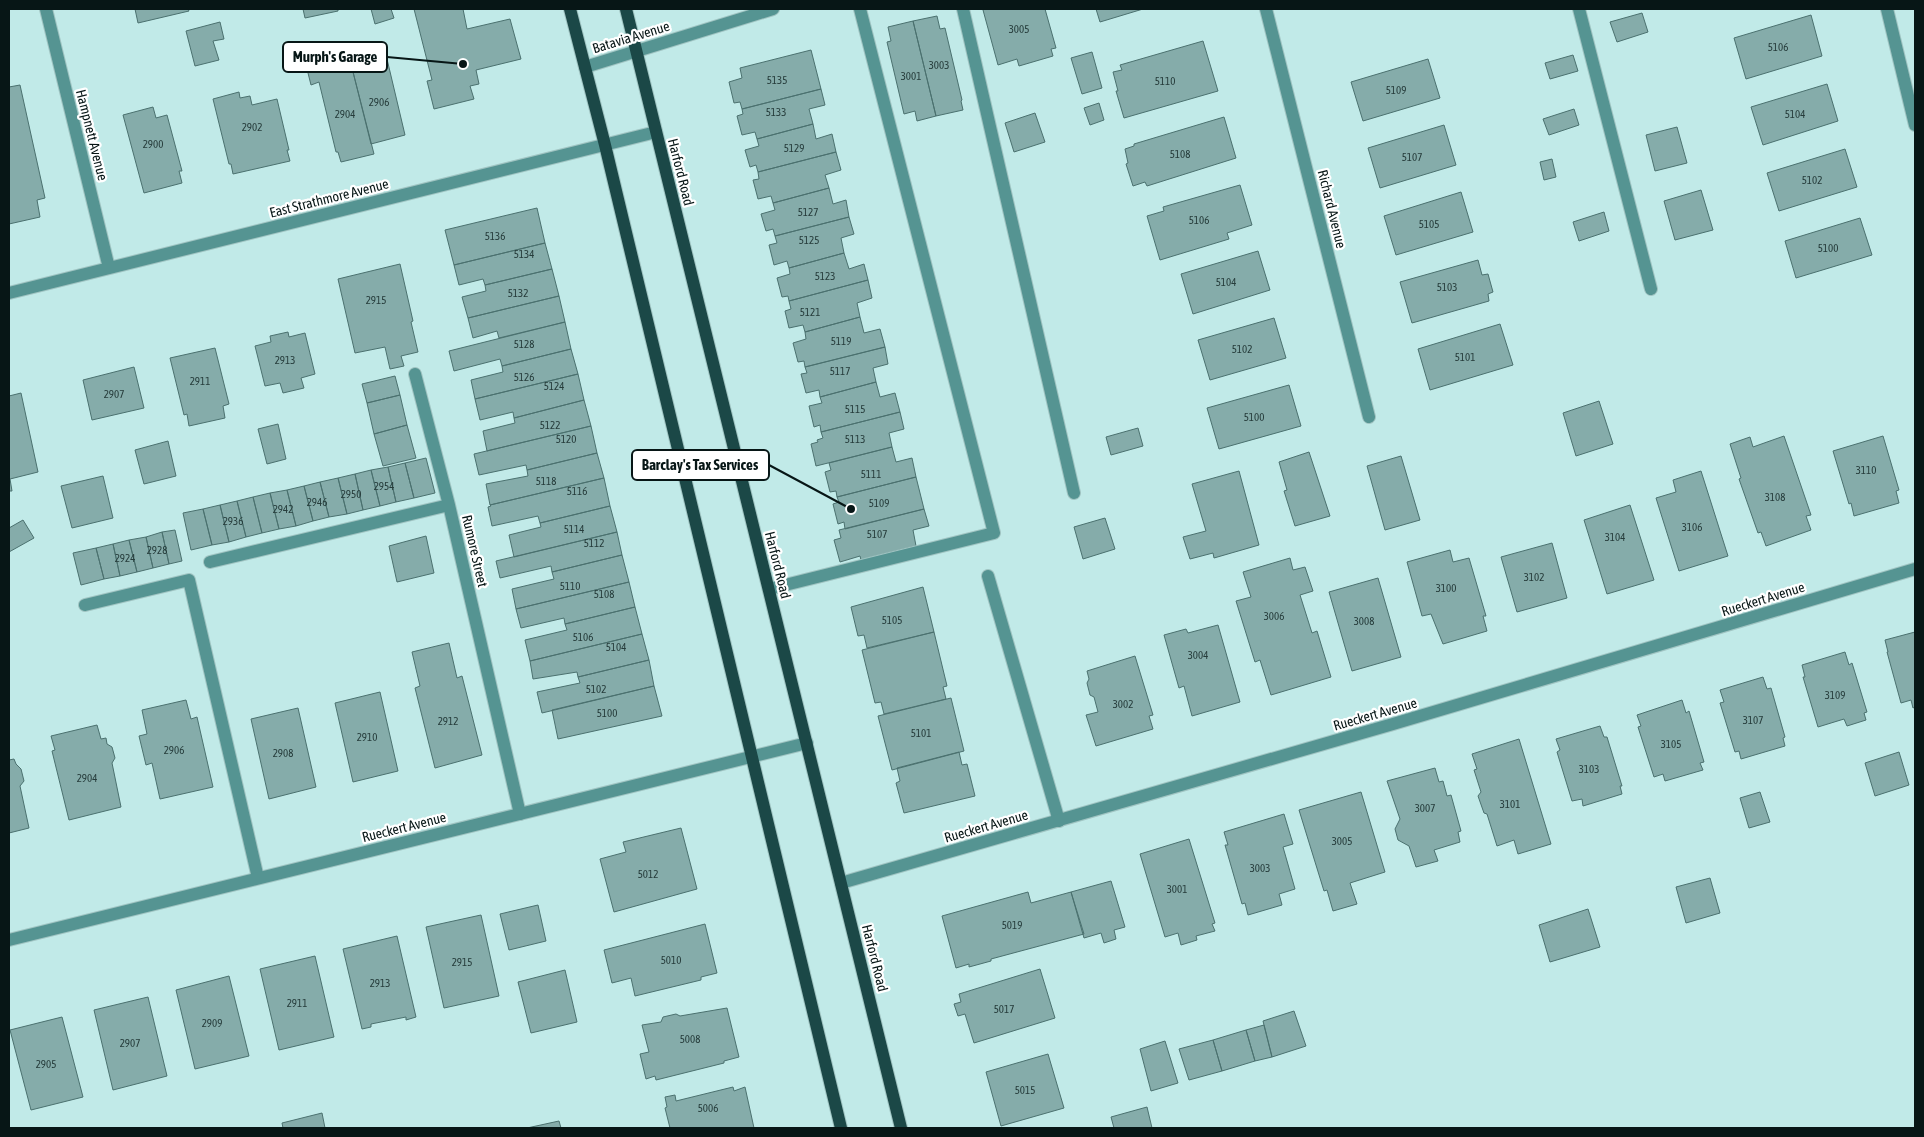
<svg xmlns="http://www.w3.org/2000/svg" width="1924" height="1137" viewBox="0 0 1924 1137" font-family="'Asap Condensed',sans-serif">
<rect width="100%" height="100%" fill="#c1eae8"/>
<path fill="#85acaa" stroke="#4b716f" d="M135,9H188L189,11L138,23Z
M303,9H338V11L305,18Z
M371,9H391L394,18L375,24Z
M414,9H463L467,29L510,19L521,59L476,70L479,84L470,86L474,99L434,109L427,81L432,80Z
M985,9H1045L1056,48L1051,49L1053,56L1019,66L1017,59L998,65L983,10Z
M1096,9H1143L1100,22Z
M1642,13L1648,32L1617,42L1610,22Z
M1811,15L1822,56L1746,79L1734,38Z
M937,16L940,29L945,28L962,100L961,101L963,110L936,116L913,21Z
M913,21L936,116L917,121L915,111L904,114L887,42L891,41L888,27Z
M220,22L224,39L213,41L219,60L195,66L186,31Z
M1203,41L1218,91L1124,118L1116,91H1118L1113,72L1122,70L1120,65Z
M330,46L336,71L352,68L374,154L341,162L338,152H336L319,82L311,85L303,53Z
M811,50L821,89L742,109L740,102L734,103L729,82L742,78L740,68Z
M1092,52L1102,88L1082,94L1071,58Z
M1573,55L1578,71L1550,79L1545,63Z
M387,59L405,135L371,144L352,68Z
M1428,59L1440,98L1363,121L1351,82Z
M1827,84L1838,121L1763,145L1751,107Z
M20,85L45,198L37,200L40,217L9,224V87Z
M821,89L825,105L809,109L813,124L757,139L755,132L742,135L737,116L743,114L742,109Z
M239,92L240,98L250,96L252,105L277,99L289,150H287L290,161L233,174L231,164H229L213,99Z
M1099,103L1104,120L1090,125L1084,108Z
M153,107L156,118L167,115L182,171H179L182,183L144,193L123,115Z
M1574,109L1579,125L1549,135L1543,119Z
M1035,113L1045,142L1014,152L1005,123Z
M1224,117L1236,158L1147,186L1145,182L1133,186L1126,164L1128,163L1125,149L1134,146V144Z
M813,124L816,139L832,134L836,152L758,172L756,165L750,167L745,150L759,146L757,139Z
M1444,125L1456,165L1380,188L1368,148Z
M1677,127L1687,163L1655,171L1646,135Z
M1845,149L1857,187L1779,211L1767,173Z
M836,152L841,170L825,175L829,188L773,203L771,196L758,199L753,180L759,179L758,172Z
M1552,159L1556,177L1544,180L1540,162Z
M1240,185L1252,225L1227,233L1229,239L1160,260L1147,216L1164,211L1163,207Z
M829,188L833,204L846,200L849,217L775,236L773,229L766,231L761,214L775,210L773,203Z
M1701,190L1713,230L1675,240L1664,201Z
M1461,192L1473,232L1396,255L1384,216Z
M537,208L545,243L454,265L445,230Z
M1604,212L1609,231L1579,241L1573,222Z
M849,217L854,234L841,238L844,253L789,268L787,261L774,265L769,245L777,243L775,236Z
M1860,218L1872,255L1796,278L1785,241Z
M545,243L552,269L485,285L483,279L459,285L454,265Z
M1258,251L1270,290L1193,314L1181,274Z
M844,253L849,269L864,264L868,280L789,301L788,296L782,297L777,278L790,274L789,268Z
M1478,260L1482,275L1488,274L1493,292L1488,294L1489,301L1412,323L1400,282Z
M400,264L413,321L411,322L418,352L401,356L404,366L390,369L385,347L355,353L338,279Z
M552,269L559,296L468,318L462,297L486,291L485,285Z
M868,280L872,298L857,303L860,317L805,332L803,325L789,328L785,311L791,309L789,301Z
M559,296L565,322L499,338L497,331L473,338L468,318Z
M860,317L864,333L880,329L885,347L805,367L804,361L798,362L793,343L806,339L805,332Z
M1274,318L1286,358L1210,380L1198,340Z
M565,322L571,349L502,366L500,359L454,371L449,351Z
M1500,324L1513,365L1430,390L1418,349Z
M288,332L289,337L305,333L315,374L301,378L304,388L283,393L280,383L265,386L255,346L271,342L270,336Z
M885,347L888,364L873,368L876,382L820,397L819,390L806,393L801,374L807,373L805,367Z
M215,348L229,404L223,406L225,418L189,426L187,414L184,415L170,358Z
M571,349L578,374L475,399L471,380L503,372L502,366Z
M134,367L144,408L92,420L83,380Z
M578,374L584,400L514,418L513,412L480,420L475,399Z
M395,376L400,395L367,403L362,384Z
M876,382L880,397L895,393L900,412L821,432L820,425L814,427L809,406L822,403L820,397Z
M1289,385L1301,426L1219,449L1207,408Z
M21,393L38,472L10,479L12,491H9V396Z
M400,395L407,425L374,434L367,403Z
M584,400L591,426L487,451L483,431L515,423L514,418Z
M1599,401L1613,444L1576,456L1563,413Z
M900,412L904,429L889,433L892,447L816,466L811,444L818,442L817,440L823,438L821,432Z
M278,424L286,459L267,464L258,429Z
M407,425L416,458L383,466L374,434Z
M591,426L597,453L527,470L526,465L479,475L474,454Z
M1138,428L1143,446L1111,455L1106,437Z
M1784,436L1811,515L1806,516L1811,530L1766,546L1761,532L1758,533L1739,479L1741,478L1730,444L1750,437L1753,447Z
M1883,436L1899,490L1896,491L1899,503L1854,516L1851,503L1849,504L1833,451Z
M168,441L176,476L144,484L135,450Z
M892,447L896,462L912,458L916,477L837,497L836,491L830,492L825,472L831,470L829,463Z
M1309,452L1330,516L1295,526L1284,491L1287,490L1279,462Z
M597,453L604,478L490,505L486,484L528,476L527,470Z
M1401,456L1420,520L1385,530L1367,466Z
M426,458L435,493L414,498L405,463Z
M405,463L414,498L396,502L388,467Z
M388,467L396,502L380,506L371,470Z
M371,470L380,506L363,510L355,474Z
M1239,471L1259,545L1214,558L1213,553L1190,559L1183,537L1206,531L1192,484Z
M1701,471L1728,556L1679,571L1656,498L1676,492L1673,480Z
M355,474L363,510L347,514L338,478Z
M103,476L113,518L72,528L61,486Z
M916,477L924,509L845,529L844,522L838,524L833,504L839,502L837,497Z
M338,478L347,514L329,517L320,482Z
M604,478L610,506L540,523L538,516L492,526L488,507L491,506L490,505Z
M320,482L329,517L313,521L304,486Z
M304,486L313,521L296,526L287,490Z
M287,490L296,526L279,529L270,493Z
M270,493L279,529L262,533L253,497Z
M253,497L262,533L246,537L237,501Z
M237,501L246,537L229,542L220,505Z
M220,505L229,542L212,545L203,509Z
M1630,505L1654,580L1607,594L1584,520Z
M610,506L617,532L514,557L509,535L541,527L540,523Z
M203,509L212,545L191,550L183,513Z
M924,509L929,526L913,530L916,546L861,560L860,556L840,562L834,540L841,538L839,530Z
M1105,518L1115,549L1083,559L1074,527Z
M23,520L34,538L9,552V528Z
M175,530L182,561L169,564L162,532Z
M162,532L169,564L153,568L146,537Z
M617,532L622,555L552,572L551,566L500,578L496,561Z
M426,536L434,573L397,582L389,546Z
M146,537L153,568L137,572L129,540Z
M129,540L137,572L120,576L113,544Z
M1552,543L1567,598L1517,612L1501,557Z
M113,544L120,576L104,579L96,548Z
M96,548L104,579L81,585L73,553Z
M1450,550L1453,562L1469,558L1486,616H1483L1487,631L1443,644L1431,614L1422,616L1407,562Z
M622,555L629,582L516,609L512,589L554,579L552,572Z
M1290,558L1293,570L1305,567L1313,591L1300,595L1312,633L1317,631L1331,677L1271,695L1260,660L1255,662L1236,601L1251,597L1243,572Z
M1378,578L1401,657L1352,671L1329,592Z
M629,582L635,607L565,624L564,618L521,628L516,609Z
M923,587L934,632L867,648L864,635L858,636L851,607Z
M635,607L642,634L530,661L525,640L567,630L565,624Z
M1218,625L1240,702L1192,716L1184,686L1179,688L1164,635L1186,629L1188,633Z
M934,632L947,686L943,687L946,699L884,714L881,702L875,703L862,650Z
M1915,632V707L1913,708L1911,700L1901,703L1887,652H1888L1885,640Z
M642,634L649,660L578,677L577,672L533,679L530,661Z
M449,643L457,678L462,676L482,755L435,768L415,688L420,686L412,652Z
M1845,652L1849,665L1852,663L1867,712L1864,713L1866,720L1847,726L1844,719L1818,727L1803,677H1805L1802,665Z
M1135,656L1153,715L1149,716L1153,729L1096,746L1086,715L1098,712L1094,697L1090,695L1087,683L1089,679L1087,671Z
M649,660L654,686L542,713L537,692L580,683L578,677Z
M1763,677L1767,689L1771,688L1785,737L1783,738L1785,746L1741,759L1739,751L1735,752L1720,703L1724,702L1720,690Z
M654,686L662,716L558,739L552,710Z
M380,692L398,771L353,782L335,703Z
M951,698L964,751L892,770L878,716Z
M186,700L191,719L197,717L213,787L160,799L152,763L146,765L139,736L147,734L142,710Z
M1682,700L1686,713L1689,711L1704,762L1700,763L1703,770L1665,781L1663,774L1654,777L1638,727L1641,726L1637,715Z
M298,708L316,787L269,799L251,719Z
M97,725L101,739L106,738L107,744L112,747L115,758L112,763L121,807L69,820L52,751L55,750L51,736Z
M1600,726L1604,737H1607L1622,786H1620L1622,794L1583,806L1582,799L1572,801L1557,752L1560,750L1556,739Z
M1519,739L1551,844L1518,854L1514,840L1497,846L1487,814L1484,813L1478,796L1481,792L1474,770L1477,769L1472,754Z
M959,752L962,765L967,764L975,796L904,813L896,783L900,781L897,768Z
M1899,752L1909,785L1875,796L1865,763Z
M14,759L16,764L21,769L24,781L20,786L29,828L9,833V760Z
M1435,768L1439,782L1443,781L1447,796L1451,795L1461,831L1458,832L1460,842L1434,850L1438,861L1416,867L1409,846L1398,840L1395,829L1400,819L1387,781Z
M1361,792L1385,872L1350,883L1357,904L1333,911L1327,890L1324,891L1299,810Z
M1760,792L1770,822L1749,828L1740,798Z
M1284,814L1293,844L1283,847L1295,889L1279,894L1282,905L1248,915L1245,903L1242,904L1225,845H1228L1224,832Z
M681,828L697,889L614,912L600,859L626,852L623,842Z
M1189,839L1215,923L1212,924L1215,931L1196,936L1197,940L1181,945L1178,933L1165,937L1140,854Z
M1710,878L1720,913L1686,923L1676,887Z
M1111,881L1125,927L1114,930L1116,939L1104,943L1101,933L1084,938L1071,892Z
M1028,892L1031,903L1071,892L1084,934L991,959V961L969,967V964L956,968L942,916Z
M538,905L546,941L509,950L500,914Z
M1588,909L1600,947L1550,962L1539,925Z
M481,915L499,996L444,1008L426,927Z
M705,924L717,973L701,977V980L635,996L631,978L612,983L604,950Z
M397,936L416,1017L406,1020V1017L371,1024V1027L362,1029L343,949Z
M315,956L334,1037L279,1050L260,969Z
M1040,969L1055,1018L974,1043L965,1014L958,1016L954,1004L961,1002L959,994Z
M565,970L577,1022L531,1033L518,982Z
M229,976L249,1056L195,1069L176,990Z
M148,997L167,1076L113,1090L94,1010Z
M727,1008L739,1057L724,1061V1063L656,1080L655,1076L646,1079L640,1054L649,1052L642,1025L661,1022L663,1017L676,1014L680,1016Z
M1294,1011L1306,1046L1272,1057L1263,1021Z
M62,1017L83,1097L31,1110L10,1030Z
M1264,1025L1272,1057L1255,1061L1246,1030Z
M1246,1030L1255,1061L1222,1071L1213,1040Z
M1213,1040L1222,1071L1189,1080L1179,1049Z
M1165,1041L1178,1083L1151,1091L1140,1049Z
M1048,1054L1064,1108L1001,1126L986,1072Z
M733,1087L734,1091L745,1087L754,1128H670L665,1108L667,1107L665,1097L675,1095L676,1101Z
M1147,1107L1152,1128H1114L1111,1117Z
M322,1113L325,1128H283L282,1123Z
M559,1121L561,1128H527Z"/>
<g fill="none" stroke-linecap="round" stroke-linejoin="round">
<defs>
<path id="service" d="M963,9L1074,493
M1579,9L1651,289
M415,374L449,505
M210,562L449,505L520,814
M988,576L1059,821
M769,589L994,533L860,9
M85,605L189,580L258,878"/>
<path id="minor" d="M46,9L109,268
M1266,9L1369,417
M1887,9L1915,125
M585,67L773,9
M9,293L656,132
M841,883L1393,724L1915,569
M9,940L807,743"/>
<path id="primary" d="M570,9L605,145L841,1128
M626,9L901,1128"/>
</defs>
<use href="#service" stroke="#a0c4c2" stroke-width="14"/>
<use href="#minor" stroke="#a0c4c2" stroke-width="14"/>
<use href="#primary" stroke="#a0c4c2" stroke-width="14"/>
<use href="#service" stroke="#559492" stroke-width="12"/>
<use href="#minor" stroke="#559492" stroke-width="12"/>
<use href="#primary" stroke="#1b4847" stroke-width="12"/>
</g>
<g text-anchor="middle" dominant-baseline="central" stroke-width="4.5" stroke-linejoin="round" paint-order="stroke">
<g font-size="11" fill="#263c3b">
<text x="1019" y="29">3005</text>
<text x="1778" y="47">5106</text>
<text x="939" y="65">3003</text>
<text x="911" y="76">3001</text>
<text x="777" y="80">5135</text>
<text x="1165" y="81">5110</text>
<text x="1396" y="90">5109</text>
<text x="379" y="102">2906</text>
<text x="776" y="112">5133</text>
<text x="345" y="114">2904</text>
<text x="1795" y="114">5104</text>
<text x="252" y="127">2902</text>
<text x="153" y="144">2900</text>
<text x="794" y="148">5129</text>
<text x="1180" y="154">5108</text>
<text x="1412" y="157">5107</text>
<text x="1812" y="180">5102</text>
<text x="808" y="212">5127</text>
<text x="1199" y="220">5106</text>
<text x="1429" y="224">5105</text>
<text x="495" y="236">5136</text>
<text x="809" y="240">5125</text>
<text x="1828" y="248">5100</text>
<text x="524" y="254">5134</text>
<text x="825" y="276">5123</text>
<text x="1226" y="282">5104</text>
<text x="1447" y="287">5103</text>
<text x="518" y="293">5132</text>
<text x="376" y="300">2915</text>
<text x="810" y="312">5121</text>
<text x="841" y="341">5119</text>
<text x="524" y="344">5128</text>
<text x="1242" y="349">5102</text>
<text x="1465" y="357">5101</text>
<text x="285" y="360">2913</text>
<text x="840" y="371">5117</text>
<text x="524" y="377">5126</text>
<text x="200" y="381">2911</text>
<text x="554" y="386">5124</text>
<text x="114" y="394">2907</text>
<text x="855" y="409">5115</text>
<text x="1254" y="417">5100</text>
<text x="550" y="425">5122</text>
<text x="566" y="439">5120</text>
<text x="855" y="439">5113</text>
<text x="1866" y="470">3110</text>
<text x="871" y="474">5111</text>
<text x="546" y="481">5118</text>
<text x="384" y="486">2954</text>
<text x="577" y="491">5116</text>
<text x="351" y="494">2950</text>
<text x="1775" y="497">3108</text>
<text x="317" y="502">2946</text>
<text x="879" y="503">5109</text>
<text x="283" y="509">2942</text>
<text x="233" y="521">2936</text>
<text x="1692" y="527">3106</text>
<text x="574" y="529">5114</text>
<text x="877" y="534">5107</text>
<text x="1615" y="537">3104</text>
<text x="594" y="543">5112</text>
<text x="157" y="550">2928</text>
<text x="125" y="558">2924</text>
<text x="1534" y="577">3102</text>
<text x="570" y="586">5110</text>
<text x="1446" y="588">3100</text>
<text x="604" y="594">5108</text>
<text x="1274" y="616">3006</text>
<text x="892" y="620">5105</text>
<text x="1364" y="621">3008</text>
<text x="583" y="637">5106</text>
<text x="616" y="647">5104</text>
<text x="1198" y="655">3004</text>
<text x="596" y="689">5102</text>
<text x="1835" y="695">3109</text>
<text x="1123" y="704">3002</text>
<text x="607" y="713">5100</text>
<text x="1753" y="720">3107</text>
<text x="448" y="721">2912</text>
<text x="921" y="733">5101</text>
<text x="367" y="737">2910</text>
<text x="1671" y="744">3105</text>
<text x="174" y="750">2906</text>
<text x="283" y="753">2908</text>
<text x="1589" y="769">3103</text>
<text x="87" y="778">2904</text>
<text x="1510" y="804">3101</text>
<text x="1425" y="808">3007</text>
<text x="1342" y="841">3005</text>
<text x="1260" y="868">3003</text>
<text x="648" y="874">5012</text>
<text x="1177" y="889">3001</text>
<text x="1012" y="925">5019</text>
<text x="671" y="960">5010</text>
<text x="462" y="962">2915</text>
<text x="380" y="983">2913</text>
<text x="297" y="1003">2911</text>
<text x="1004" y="1009">5017</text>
<text x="212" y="1023">2909</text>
<text x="690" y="1039">5008</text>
<text x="130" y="1043">2907</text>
<text x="46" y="1064">2905</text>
<text x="1025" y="1090">5015</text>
<text x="708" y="1108">5006</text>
</g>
<g font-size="14" fill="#071616" stroke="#fff">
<text transform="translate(631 37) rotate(-17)">Batavia Avenue</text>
<text transform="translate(92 135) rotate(76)">Hampnett Avenue</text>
<text transform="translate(681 172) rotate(76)">Harford Road</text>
<text transform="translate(329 198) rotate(-14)">East Strathmore Avenue</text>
<text transform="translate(1332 209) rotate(76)">Richard Avenue</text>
<text transform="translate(475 551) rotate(77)">Rumore Street</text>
<text transform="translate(778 565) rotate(76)">Harford Road</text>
<text transform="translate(1763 599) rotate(-17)">Rueckert Avenue</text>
<text transform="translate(1375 714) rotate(-16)">Rueckert Avenue</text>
<text transform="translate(986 826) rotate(-16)">Rueckert Avenue</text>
<text transform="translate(404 827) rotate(-14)">Rueckert Avenue</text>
<text transform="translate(875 958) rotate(76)">Harford Road</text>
</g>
</g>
<path fill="none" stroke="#071616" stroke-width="2" d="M463 64L387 57M851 509L769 465"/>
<g fill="#071616" stroke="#fff" stroke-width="2">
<circle cx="463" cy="64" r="5"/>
<circle cx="851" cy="509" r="5"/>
</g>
<g fill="#fff" stroke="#071616" stroke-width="2">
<rect x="283" y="42" width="104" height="30" rx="5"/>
<rect x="632" y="450" width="137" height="30" rx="5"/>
</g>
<g font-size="15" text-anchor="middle" font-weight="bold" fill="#071616">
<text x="335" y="62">Murph's Garage</text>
<text x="700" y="470">Barclay's Tax Services</text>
</g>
<rect width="1924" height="1137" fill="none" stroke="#071616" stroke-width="20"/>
</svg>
